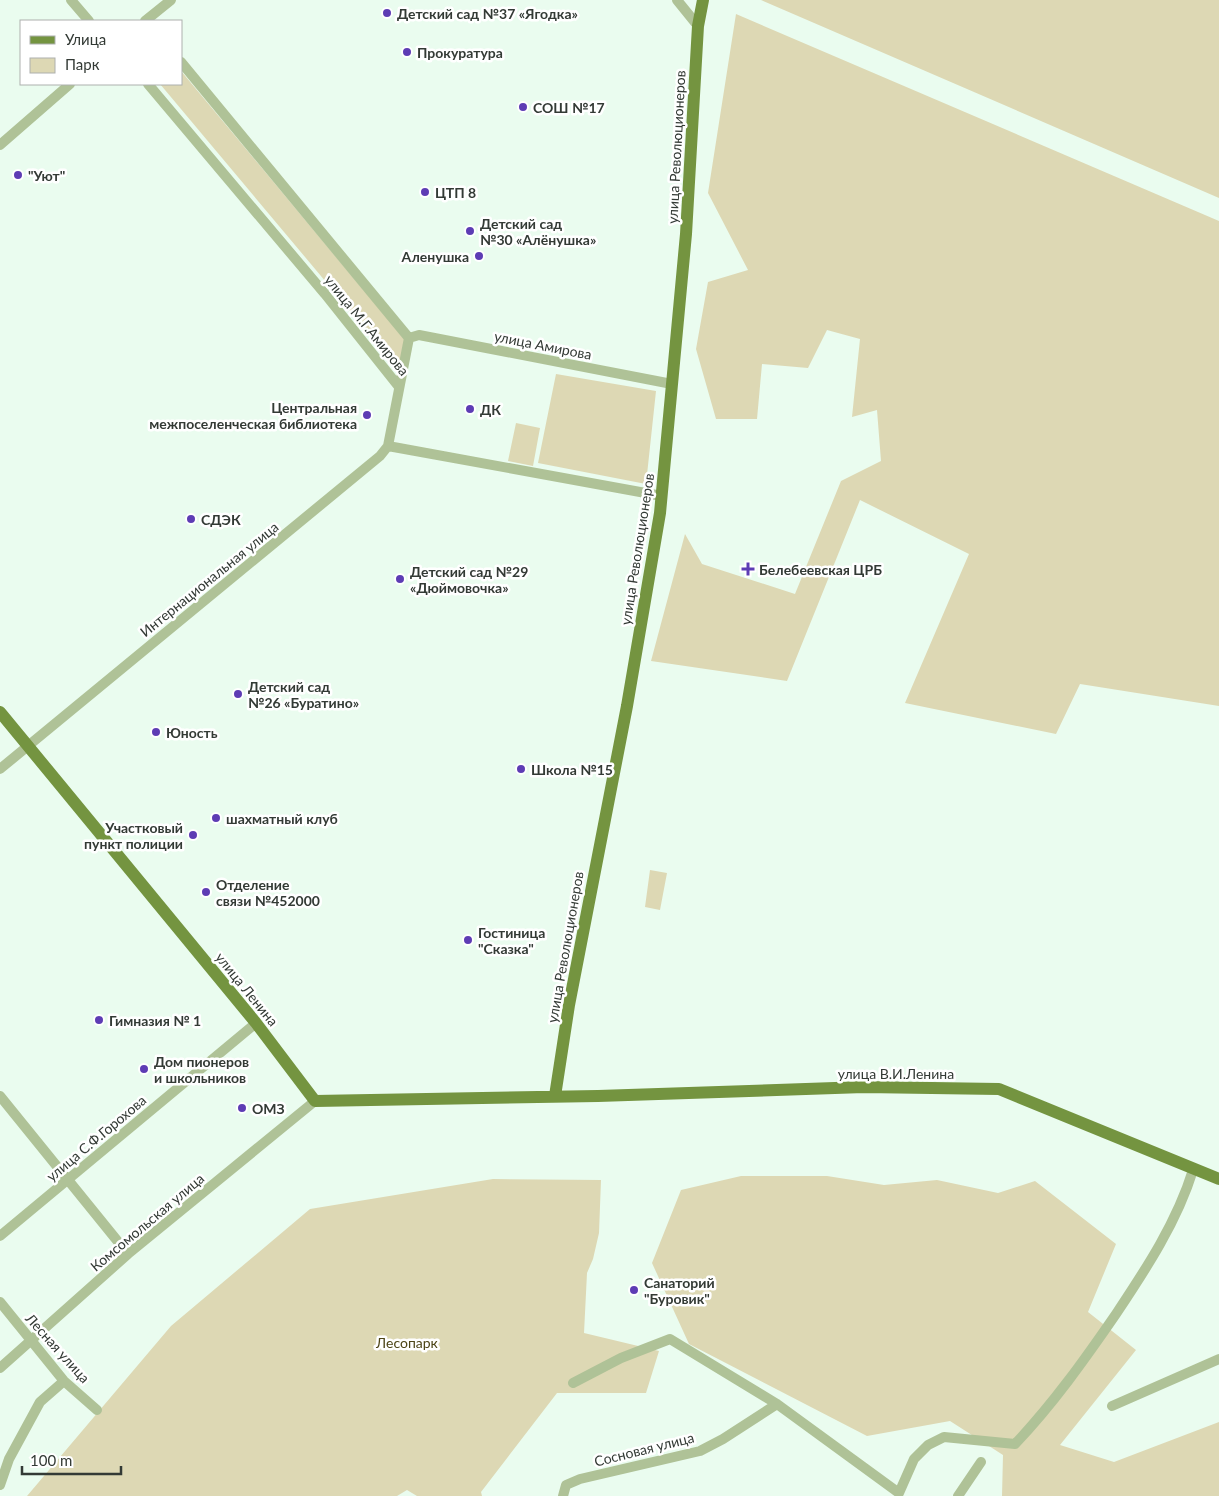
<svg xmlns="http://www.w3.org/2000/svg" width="1219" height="1496" viewBox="0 0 1219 1496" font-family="Lato,sans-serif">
<rect width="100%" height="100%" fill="#eafcef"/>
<path fill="#ddd8b4" d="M761,0H1219V198Z
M736,14L1219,221V706L1080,684L1056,734L905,703L969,554L860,500L787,681L651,661L685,534L702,564L795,594L841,481L881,461L877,410L852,417L860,339L827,330L808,368L762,364L757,419H716L696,349L708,282L748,270L708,193Z
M181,71L406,341V355L398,361L388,356L160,84H181Z
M556,374L656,391L646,484L538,463Z
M516,423L540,428L533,466L508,461Z
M650,870L667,873L660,910L645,907Z
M741,1176H827L884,1185L937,1180L998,1193L1035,1181L1116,1244L1088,1312L1136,1350L1060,1445L1114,1462L1219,1422V1496H1002L1003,1455L950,1421L867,1436L689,1344L652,1263L681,1190Z
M493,1179L601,1180L599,1233L593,1259L587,1273L584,1333L659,1351L646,1393H557L481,1492L482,1496H417L407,1490L397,1496H27L171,1326L310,1209Z"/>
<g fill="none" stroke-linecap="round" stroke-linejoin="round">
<path stroke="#afc297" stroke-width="10" d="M71,0L89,21
M677,0L698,26
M145,21L171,0
M181,62L409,338
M148,84L325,294L399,387
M0,145L70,84
M409,338L419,335L672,384
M388,446L662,496
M0,769L380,456L388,446L409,338
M0,1096L128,1254
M0,1236L256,1023
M0,1302L64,1381L97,1410
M0,1368L128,1254L315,1101
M573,1383L621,1358L670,1339L777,1404L899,1493L914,1459L928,1445L944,1437L1015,1444C1053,1404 1085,1359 1116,1314C1146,1269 1177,1222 1193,1170
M1112,1406L1219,1359
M0,1485L9,1459L40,1402L64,1381
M563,1496L566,1485L580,1479L700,1451L723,1439L777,1404
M958,1496L981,1462"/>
<path stroke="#749440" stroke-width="12" d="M0,712L256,1023L315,1101L598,1096L864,1087L999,1089L1219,1179
M555,1096L569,1005L627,706L660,513L686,234L698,26L703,0"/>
</g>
<g fill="#5d3cb4" stroke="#fff" stroke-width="2">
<circle cx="387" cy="13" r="5"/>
<circle cx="407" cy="52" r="5"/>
<circle cx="523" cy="107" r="5"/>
<circle cx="18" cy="175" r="5"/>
<circle cx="425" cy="192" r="5"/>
<circle cx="470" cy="231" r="5"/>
<circle cx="479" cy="256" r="5"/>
<circle cx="470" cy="409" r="5"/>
<circle cx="367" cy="415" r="5"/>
<circle cx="191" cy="519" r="5"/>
<path d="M745.5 561.5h5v5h5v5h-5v5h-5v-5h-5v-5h5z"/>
<circle cx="400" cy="579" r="5"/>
<circle cx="238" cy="694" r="5"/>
<circle cx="156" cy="732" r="5"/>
<circle cx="521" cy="769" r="5"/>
<circle cx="216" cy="818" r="5"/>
<circle cx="193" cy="835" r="5"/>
<circle cx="206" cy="892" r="5"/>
<circle cx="468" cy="940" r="5"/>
<circle cx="99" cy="1020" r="5"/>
<circle cx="144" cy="1069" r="5"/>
<circle cx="242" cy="1108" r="5"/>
<circle cx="634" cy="1290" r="5"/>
</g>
<g text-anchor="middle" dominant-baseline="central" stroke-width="5" stroke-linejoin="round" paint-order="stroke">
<g font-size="14" font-weight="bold" fill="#333a35" stroke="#fff" text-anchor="start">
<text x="397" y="13">Детский сад №37 «Ягодка»</text>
<text x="417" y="52">Прокуратура</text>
<text x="533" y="107">СОШ №17</text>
<text x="28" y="175">"Уют"</text>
<text x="435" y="192">ЦТП 8</text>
<text x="480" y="223">Детский сад<tspan x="480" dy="16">№30 «Алёнушка»</tspan></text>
<text x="469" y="256" text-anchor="end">Аленушка</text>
<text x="357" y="407" text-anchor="end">Центральная<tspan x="357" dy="16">межпоселенческая библиотека</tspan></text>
<text x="480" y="409">ДК</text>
<text x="201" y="519">СДЭК</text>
<text x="759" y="569">Белебеевская ЦРБ</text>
<text x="410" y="571">Детский сад №29<tspan x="410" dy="16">«Дюймовочка»</tspan></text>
<text x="248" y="686">Детский сад<tspan x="248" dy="16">№26 «Буратино»</tspan></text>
<text x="166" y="732">Юность</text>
<text x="531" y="769">Школа №15</text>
<text x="226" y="818">шахматный клуб</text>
<text x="183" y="827" text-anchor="end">Участковый<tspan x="183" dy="16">пункт полиции</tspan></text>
<text x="216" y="884">Отделение<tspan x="216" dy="16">связи №452000</tspan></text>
<text x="478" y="932">Гостиница<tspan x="478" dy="16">"Сказка"</tspan></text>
<text x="109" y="1020">Гимназия № 1</text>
<text x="154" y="1061">Дом пионеров<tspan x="154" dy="16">и школьников</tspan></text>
<text x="252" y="1108">ОМЗ</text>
<text x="644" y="1282">Санаторий<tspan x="644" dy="16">"Буровик"</tspan></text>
</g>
<g font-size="14" fill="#333a35" stroke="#fff">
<text transform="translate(676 147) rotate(-87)">улица Революционеров</text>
<text transform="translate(367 325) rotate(51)">улица М.Г.Амирова</text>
<text transform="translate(543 345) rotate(11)">улица Амирова</text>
<text transform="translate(637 549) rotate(-81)">улица Революционеров</text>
<text transform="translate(209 579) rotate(-39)">Интернациональная улица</text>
<text transform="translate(565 947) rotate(-80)">улица Революционеров</text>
<text transform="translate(247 989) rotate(51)">улица Ленина</text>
<text x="896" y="1073">улица В.И.Ленина</text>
<text transform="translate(96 1138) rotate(-40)">улица С.Ф.Горохова</text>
<text transform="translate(147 1222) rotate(-40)">Комсомольская улица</text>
<text transform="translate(58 1348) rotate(48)">Лесная улица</text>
<text transform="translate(644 1449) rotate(-14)">Сосновая улица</text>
</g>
<g font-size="14" fill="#4d4517" stroke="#fff">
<text x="407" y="1342">Лесопарк</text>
</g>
</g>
<rect x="20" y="20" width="162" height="65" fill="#ffffff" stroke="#adb0ae"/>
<rect x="30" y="36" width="25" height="8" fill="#749440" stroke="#adb0ae"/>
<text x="65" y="45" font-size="15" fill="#333a35">Улица</text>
<rect x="30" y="58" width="25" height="15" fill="#ddd8b4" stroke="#adb0ae"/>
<text x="65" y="70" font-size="15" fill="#333a35">Парк</text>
<path d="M22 1466v8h99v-8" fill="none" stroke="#333a35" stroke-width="2.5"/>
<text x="30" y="1466" font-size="15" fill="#333a35" stroke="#ffffff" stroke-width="4" paint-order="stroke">100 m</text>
</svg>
